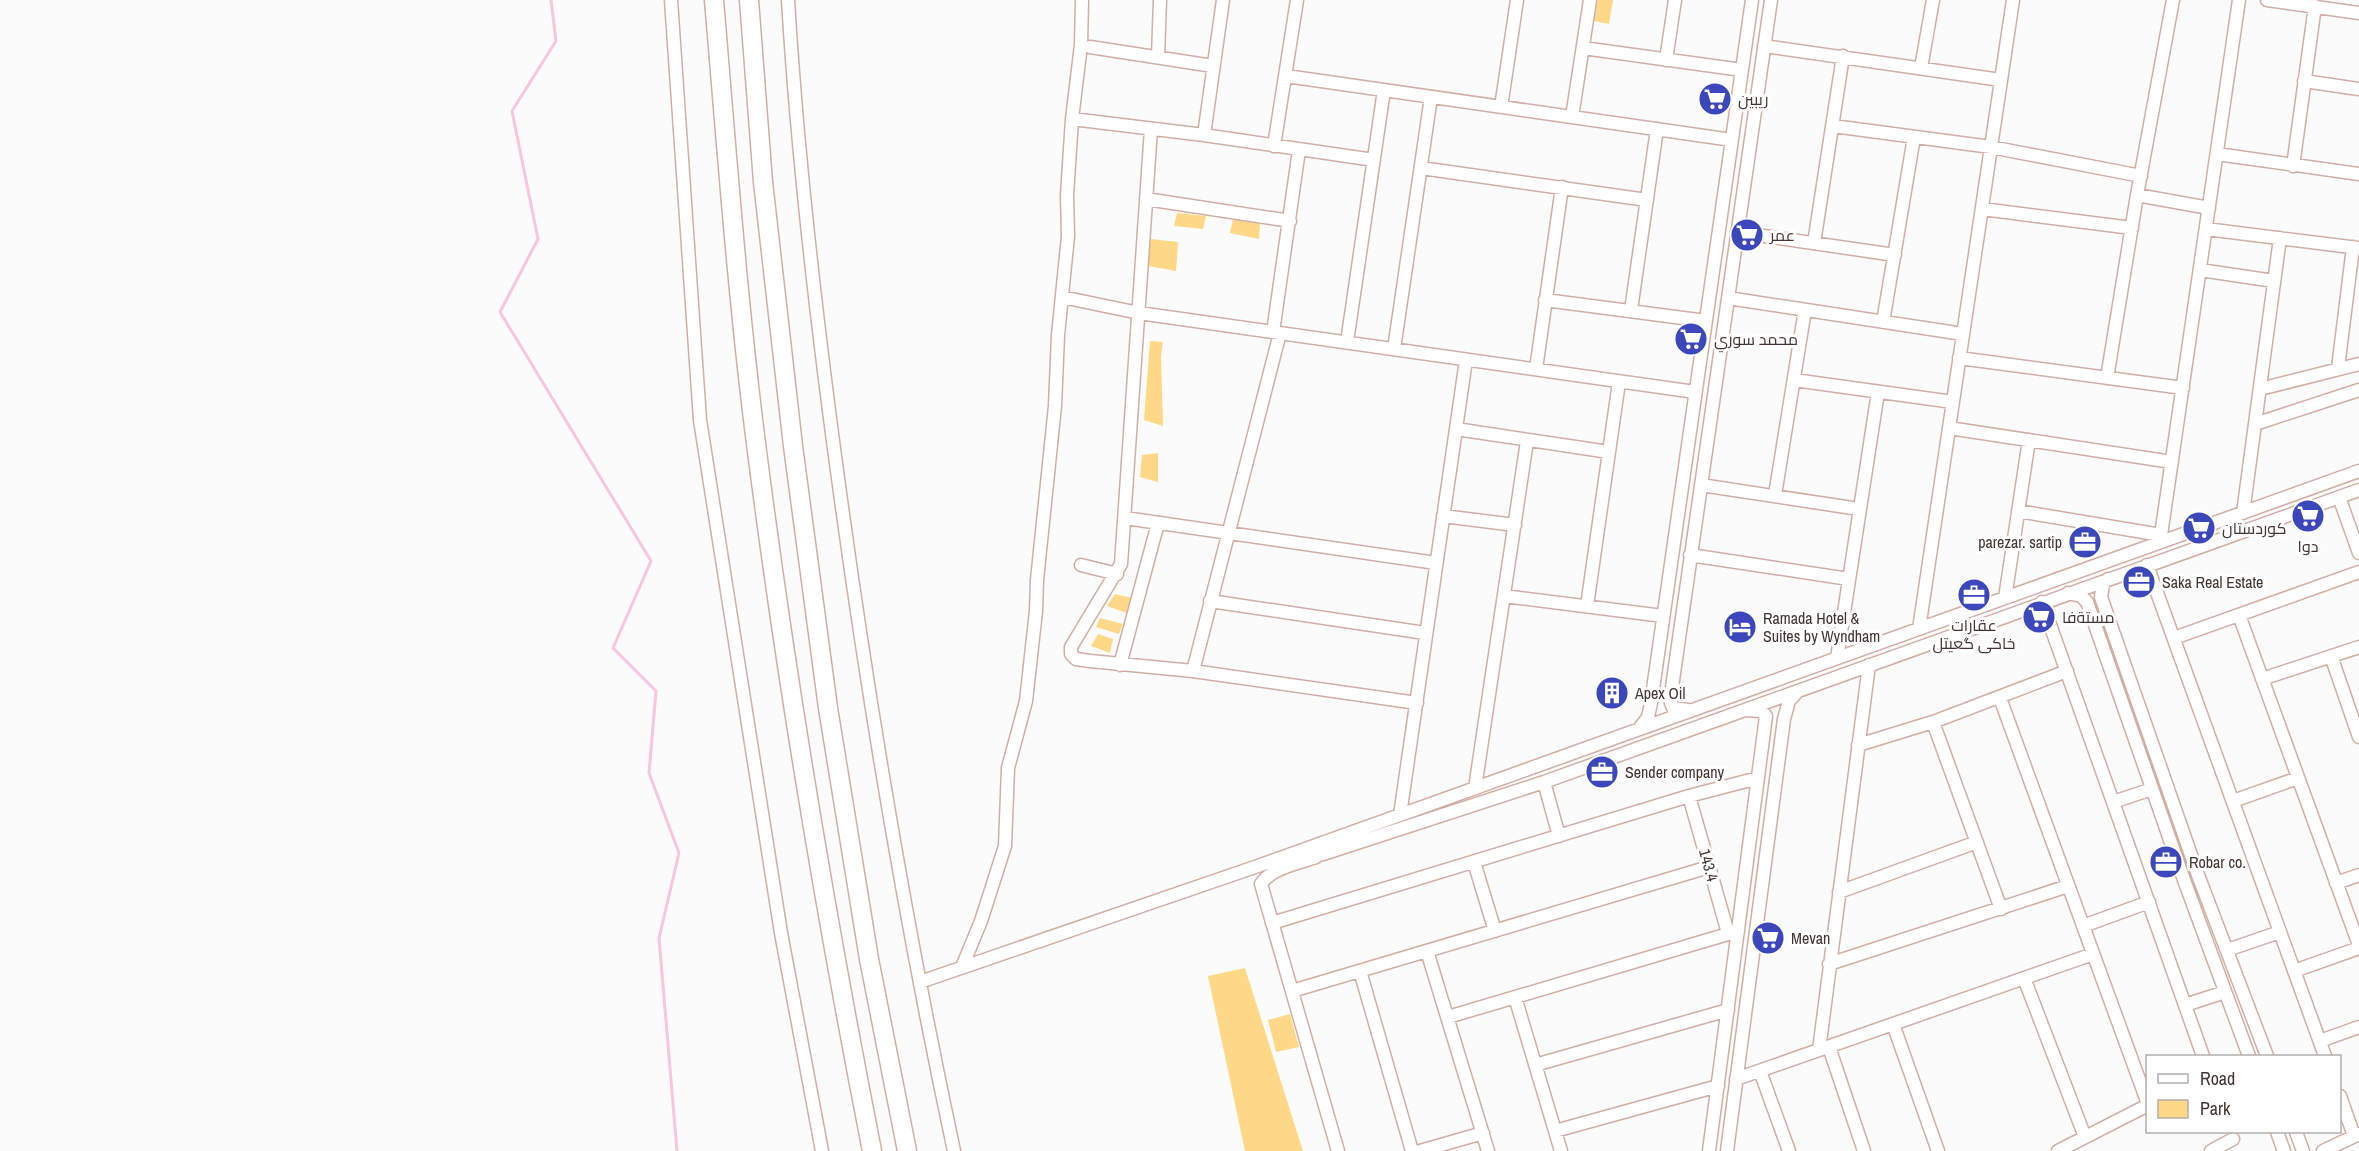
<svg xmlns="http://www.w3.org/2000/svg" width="2359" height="1151" viewBox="0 0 2359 1151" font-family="'Archivo Narrow',Cairo,sans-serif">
<rect width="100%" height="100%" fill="#fbfbfb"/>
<path fill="#fed887" d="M1598,0H1613L1609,24L1594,21Z
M1177,213L1206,216L1203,229L1174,226Z
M1233,219L1260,223L1259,239L1230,233Z
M1151,239L1178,242L1176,271L1148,266Z
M1150,341L1163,342L1161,356L1163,426L1144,420Z
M1158,453V482L1140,477L1142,455Z
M1115,594L1132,598L1127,613L1107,606Z
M1100,618L1123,624L1119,634L1096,627Z
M1098,634L1113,639L1110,653L1091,646Z
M1245,968L1303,1151H1245L1208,976Z
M1290,1014L1299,1047L1276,1052L1268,1020Z"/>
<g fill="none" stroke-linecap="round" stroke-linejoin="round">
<path stroke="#f7c5de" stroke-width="3" d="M551,0L556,41L512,111L538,239L500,312L651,561L613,648L656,691L649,773L679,853L659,938L677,1151"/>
<defs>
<path id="minor" d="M671,0L700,420L781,933L822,1151
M788,0C798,167 818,334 841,500C871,718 908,936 954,1151
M2267,0L2359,13
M1764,46L2001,80
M1090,47L1213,66
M1583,48L1742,70
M1158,57L1160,0
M1666,60L1675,0
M1921,68L1933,0
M1286,76L1732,140
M2304,81L2359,89
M1501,107L1517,0
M1572,117L1590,0
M1072,119L1204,135L1374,160
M1833,126L1991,147L2141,176
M1151,129L1121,564L1071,647V654L1076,659L1090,661L1193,671L1417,703
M1204,135L1223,0
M1274,146L1297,0
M2217,154L2359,174
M2293,166L2315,6
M1421,168L1647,200
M2137,195L2209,208
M1146,199L1290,221
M1982,209L2132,228
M2206,229L2359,248
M1737,232L1895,255
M1814,243L1843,56
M2200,270L2274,281
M1062,297L1139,313L1695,392
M1728,298L1963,334
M1545,300L1706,321
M1631,310L1657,129
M1883,322L1914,137
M1273,332L1299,150
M1347,342L1384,90
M1394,349L1431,97
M1959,358L2183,388
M2338,368L2353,247
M1536,369L1562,187
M2107,378L2137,195L2173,0
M1794,380L1953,402
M2260,389L2359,364
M2255,424L2359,390
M1949,428L2172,462
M1456,429L1609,452
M1701,485L1859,509
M1775,495L1805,310
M2339,497L2359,553
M2018,511L2161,535
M2243,513L2280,238
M1443,516L1515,525
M1125,518L1436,563
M2163,541L2161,535L2239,0
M1690,555L1849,579
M1081,565L1117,574
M2147,565L2325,1056
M2108,579L2103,584L2101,597L2198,875L2267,1056
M2068,593L2081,596L2087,602L2184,880L2249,1056
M1504,596L1663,616
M2005,598L2029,440
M1210,601L1425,633
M2042,602L2203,1056
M1587,606L1619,382
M2239,615L2359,945
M1919,629L2013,0
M2174,638L2359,572
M2331,656L2359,737
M1837,658L1878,392
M1120,665L1158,523
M1193,671L1280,333
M2262,679L2359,647
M2000,698L2148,1104
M1688,710L1673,708L1671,703V694L1771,0
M1933,722L2001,909
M1639,729L1648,717L1651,703L1752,0
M1858,745L1933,722L2067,671
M1544,782L1559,836
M1475,788L1527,441
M1689,796L1728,933
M2233,801L2298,778
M2113,802L2152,789
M1400,815L1466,360
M1298,853L1307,856L1323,854L1544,782L2359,490
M1316,857C1299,863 1271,868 1261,884L1338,1151
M1474,862L1495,931
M2336,883L2359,875
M1839,892L1977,842
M1272,923L1689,796L1758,778
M2083,926L2149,902
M2227,950L2280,932
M1427,951L1488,1151
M1829,964L2068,886
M962,967L981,921L1005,846L1008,768L1026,701L1036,611L1037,580L1055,406L1058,335L1068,236L1067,195L1072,119L1081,45L1082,0
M1360,971L1412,1151
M2294,971L2359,948
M2024,978L2085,1137
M920,982L1255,867L2359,471
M1292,991L1709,867
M1515,997L1561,1151
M2185,1005L2225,992
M1448,1017L1738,931
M1893,1024L1938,1151
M2320,1041L2359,1027
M1829,1047L1864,1151
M1819,1050L1869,665
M1535,1065L1728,1010
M1760,1071L1789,1151
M1736,1079L2093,954
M2340,1096L2354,1136
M1555,1131L1718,1086
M2277,1132L2284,1151
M2296,1132L2303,1151
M1420,1151L1483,1133
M1709,1151L1766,716L1761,711L1746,710
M1727,1151L1784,719L1789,701L1797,692
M2058,1151L2148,1105
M2211,1151L2233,1139
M2323,1151L2359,1134"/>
<path id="highway" d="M714,0C727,153 738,307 758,459C788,691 827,922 872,1151
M749,0L763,182L793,446L828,708L869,959L907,1151"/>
</defs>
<use href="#minor" stroke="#d1aea4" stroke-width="15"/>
<use href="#highway" stroke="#d1aea4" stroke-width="21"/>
<use href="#minor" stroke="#fff" stroke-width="12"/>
<use href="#highway" stroke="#fff" stroke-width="18"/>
</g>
<defs>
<symbol id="supermarket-disc" viewBox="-11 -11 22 22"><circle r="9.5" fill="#3b47bb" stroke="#fff"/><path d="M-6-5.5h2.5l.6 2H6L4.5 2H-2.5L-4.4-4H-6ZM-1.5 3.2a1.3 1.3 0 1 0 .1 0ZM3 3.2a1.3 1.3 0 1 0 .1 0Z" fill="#fff"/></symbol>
<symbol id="office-disc" viewBox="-11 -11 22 22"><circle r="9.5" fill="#3b47bb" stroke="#fff"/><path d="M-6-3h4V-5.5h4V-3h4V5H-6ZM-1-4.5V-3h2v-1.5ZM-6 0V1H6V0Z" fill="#fff"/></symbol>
<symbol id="hotel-disc" viewBox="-11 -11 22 22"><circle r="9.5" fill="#3b47bb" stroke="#fff"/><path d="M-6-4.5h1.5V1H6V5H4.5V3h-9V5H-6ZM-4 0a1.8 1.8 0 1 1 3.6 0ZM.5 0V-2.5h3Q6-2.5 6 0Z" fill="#fff"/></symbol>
<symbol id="building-disc" viewBox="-11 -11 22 22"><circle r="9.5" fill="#3b47bb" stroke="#fff"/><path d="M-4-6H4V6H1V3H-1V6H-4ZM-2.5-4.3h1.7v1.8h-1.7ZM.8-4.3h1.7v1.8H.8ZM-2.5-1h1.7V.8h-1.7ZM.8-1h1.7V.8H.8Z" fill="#fff"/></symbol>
</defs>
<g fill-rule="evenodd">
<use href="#supermarket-disc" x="1696" y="80" width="38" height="38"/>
<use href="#supermarket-disc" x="1728" y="216" width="38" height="38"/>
<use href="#supermarket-disc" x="1672" y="320" width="38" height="38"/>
<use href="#supermarket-disc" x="2289" y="497" width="38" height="38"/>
<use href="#supermarket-disc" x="2180" y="509" width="38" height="38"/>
<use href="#office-disc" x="2066" y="523" width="38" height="38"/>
<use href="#office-disc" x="2120" y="563" width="38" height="38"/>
<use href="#office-disc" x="1955" y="576" width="38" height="38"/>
<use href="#supermarket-disc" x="2020" y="598" width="38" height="38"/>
<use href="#hotel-disc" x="1721" y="608" width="38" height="38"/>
<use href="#building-disc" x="1593" y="674" width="38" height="38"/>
<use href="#office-disc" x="1583" y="753" width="38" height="38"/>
<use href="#office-disc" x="2147" y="843" width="38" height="38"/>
<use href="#supermarket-disc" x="1749" y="919" width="38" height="38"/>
</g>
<g text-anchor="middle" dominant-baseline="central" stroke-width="6" stroke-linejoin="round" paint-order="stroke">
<g font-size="16" fill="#423430" stroke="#fff" text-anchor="start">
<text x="1738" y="99">ريبين</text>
<text x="1770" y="235">عمر</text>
<text x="1714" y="339">محمد سوري</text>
<text x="2222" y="528">كوردستان</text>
<text x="2062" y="542" text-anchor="end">parezar. sartip</text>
<text x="2308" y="546" text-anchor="middle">دوا</text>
<text x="2162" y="582">Saka Real Estate</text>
<text x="2062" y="617">مستةفا</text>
<text x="1763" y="618">Ramada Hotel &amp;<tspan x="1763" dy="18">Suites by Wyndham</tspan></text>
<text x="1974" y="625" text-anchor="middle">عقارات<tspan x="1974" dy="18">خاكى گعيتل</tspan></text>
<text x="1635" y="693">Apex Oil</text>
<text x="1625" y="772">Sender company</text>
<text x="2189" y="862">Robar co.</text>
<text x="1791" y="938">Mevan</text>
</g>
<g font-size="16" fill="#423430" stroke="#fff">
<text transform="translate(1709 865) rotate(74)">143.4</text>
</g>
</g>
<rect x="2146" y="1055" width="195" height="78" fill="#ffffff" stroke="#b3aeac" stroke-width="1.5"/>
<rect x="2158" y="1074" width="30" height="9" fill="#ffffff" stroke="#b3aeac" stroke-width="1.5"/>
<text x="2200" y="1085" font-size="18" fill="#423430">Road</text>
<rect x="2158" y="1100" width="30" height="18" fill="#fed887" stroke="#b3aeac" stroke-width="1.5"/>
<text x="2200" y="1115" font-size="18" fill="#423430">Park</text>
</svg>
